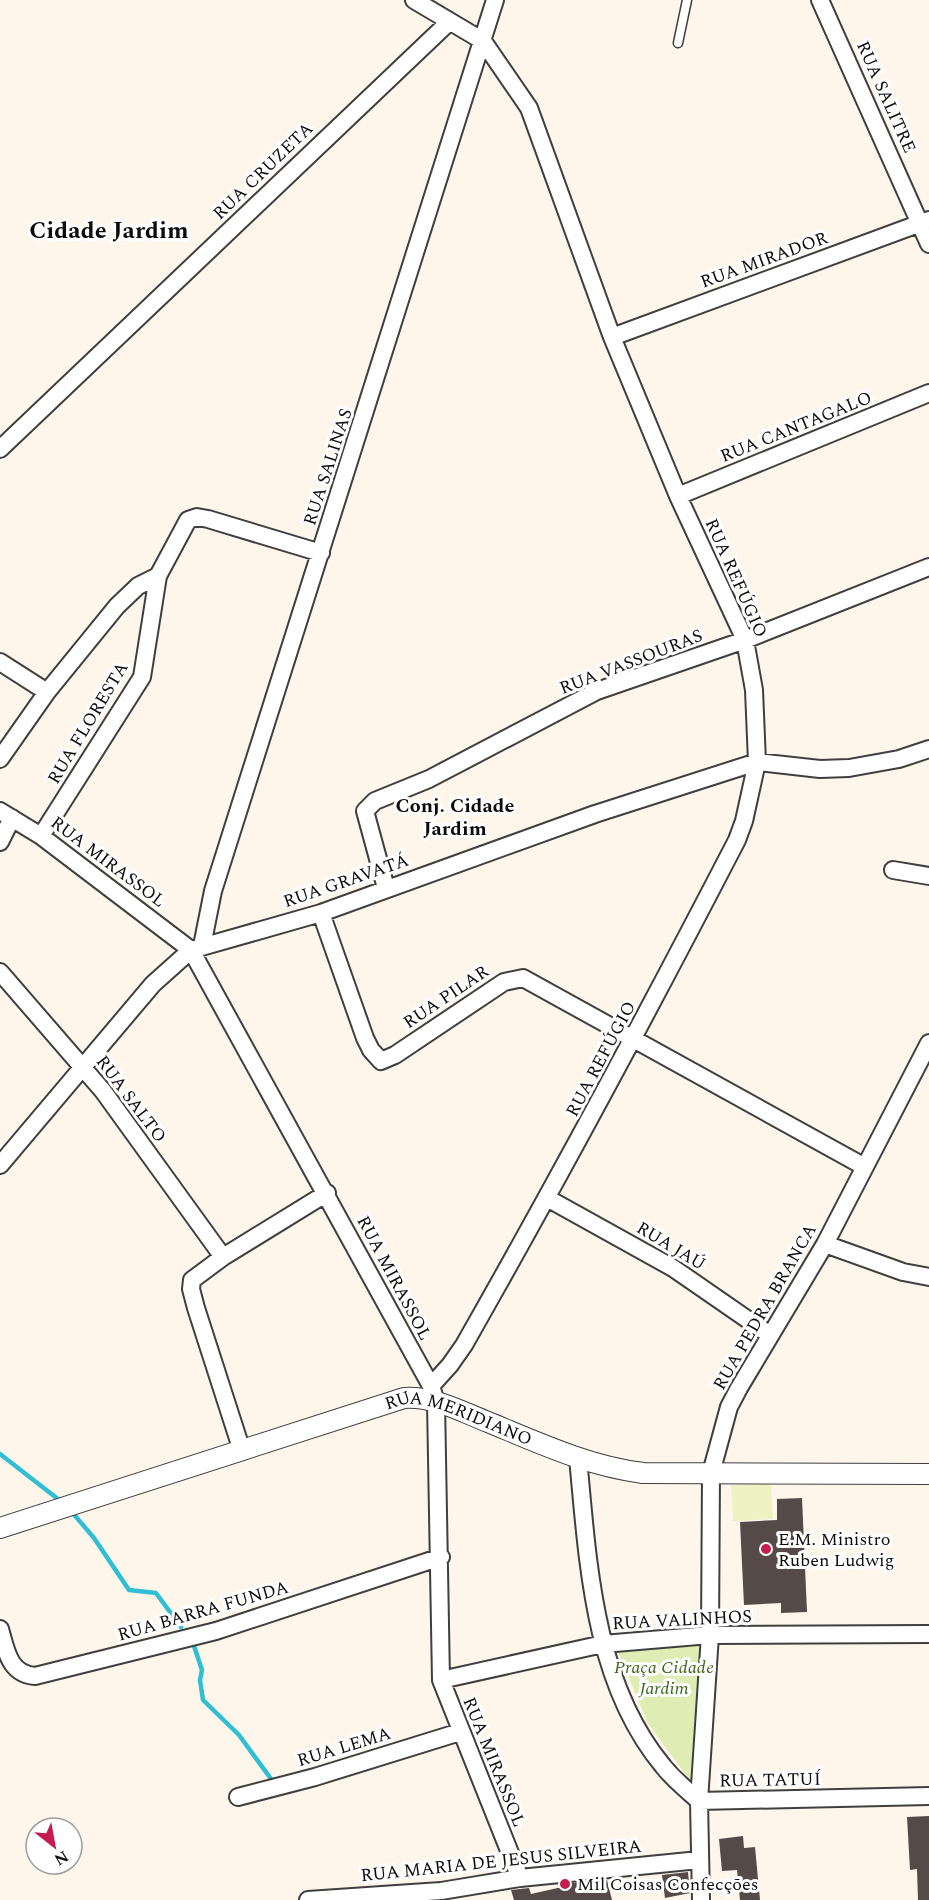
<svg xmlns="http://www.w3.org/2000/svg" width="929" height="1900" viewBox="0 0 929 1900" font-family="Spectral,serif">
<rect width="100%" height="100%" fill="#fff6eb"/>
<path fill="#dfecb3" d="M702,1638L694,1786L647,1722L616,1646Z"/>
<path fill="#eef2c5" d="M771,1483L773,1519L733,1521L731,1485Z"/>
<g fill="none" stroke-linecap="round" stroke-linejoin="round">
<path stroke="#2fbfd5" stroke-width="4.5" d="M0,1454L63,1503
M71,1511L94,1538L129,1590L156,1593L181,1627
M194,1646L202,1670L200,1680L203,1700L239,1735L274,1783"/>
</g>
<path fill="#554a48" d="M802,1498L807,1612L781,1613V1603L744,1605L740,1522L777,1520V1499Z
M929,1816V1900H918L917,1869L910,1870L907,1817Z
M743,1836L744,1848L755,1847L760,1900H740L737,1870L722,1871L719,1839Z
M688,1872L690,1893L665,1898L662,1875Z
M607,1880L612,1900H514L511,1890L529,1888L531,1894L562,1887L561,1884Z"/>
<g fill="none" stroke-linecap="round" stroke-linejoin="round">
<defs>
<path id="service" d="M678,43L687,0"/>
<path id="minor" d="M414,0L483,41L529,108L612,337L678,496L745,640L754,690L757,762L744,821L737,840C649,1010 559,1178 464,1345L450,1365L431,1386
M820,0L929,244
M612,337L929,220
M0,449L449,22
M678,496L929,393
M0,662L47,692
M0,759L47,692L117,606L138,586L158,576
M0,811L41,836L191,950L431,1386L436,1402L441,1680L520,1878
M41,836L142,677L158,576L188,520L197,517L208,519L321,553
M0,842L12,818
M893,870L929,876
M386,888L365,811L375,801L429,779L597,691L745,640L929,567
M321,913L365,1038L371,1050L381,1061L395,1055L504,982L523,978L865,1167
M202,946L213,891L495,0
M0,972L103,1091L223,1257
M0,1165L153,984L191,950L321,913L595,814L757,762L820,769L849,768L899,759L929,749
M547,1198L673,1268L770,1335
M825,1244L903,1272L929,1277
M242,1451L196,1308L191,1289L192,1280L223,1257L327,1193
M578,1458C588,1562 593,1682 663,1766C673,1779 687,1790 699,1801L929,1796
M0,1629C6,1650 9,1674 35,1676L216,1631L441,1557
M441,1680L603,1644L710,1635L929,1634
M238,1797L315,1777L460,1732
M308,1900L441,1891L520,1878L699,1860
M701,1900L699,1801L710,1635L711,1473L729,1407L739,1388L825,1244L929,1043"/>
<g id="tertiary">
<path id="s1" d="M0,1528L404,1398C434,1396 462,1412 488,1422C539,1443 588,1466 643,1473L929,1474"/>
</g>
</defs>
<use href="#service" stroke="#3f3f3f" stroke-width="11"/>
<use href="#minor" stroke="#3f3f3f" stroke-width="20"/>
<use href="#tertiary" stroke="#3f3f3f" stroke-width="22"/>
<use href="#service" stroke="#fff" stroke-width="8"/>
<use href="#minor" stroke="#fff" stroke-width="16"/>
<use href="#tertiary" stroke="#fff" stroke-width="20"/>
</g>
<g fill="#c41c50" stroke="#fff" stroke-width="2">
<circle cx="766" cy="1549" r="6"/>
<circle cx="565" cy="1884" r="6"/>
</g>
<g text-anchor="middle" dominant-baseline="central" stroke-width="6" stroke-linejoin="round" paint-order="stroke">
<g font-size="18" fill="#0c0c0c" stroke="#fff">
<text transform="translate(886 97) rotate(66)">RUA SALITRE</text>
<text transform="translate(263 171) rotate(-44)">RUA CRUZETA</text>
<text transform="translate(764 260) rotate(-20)">RUA MIRADOR</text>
<text transform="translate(796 427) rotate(-22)">RUA CANTAGALO</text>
<text transform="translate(328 467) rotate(-72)">RUA SALINAS</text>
<text transform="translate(736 578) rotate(66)">RUA REFÚGIO</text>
<text transform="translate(631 662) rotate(-21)">RUA VASSOURAS</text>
<text transform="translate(88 723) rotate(-59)">RUA FLORESTA</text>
<text transform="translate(108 862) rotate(37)">RUA MIRASSOL</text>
<text transform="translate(346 881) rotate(-19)">RUA GRAVATÁ</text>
<text transform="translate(446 997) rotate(-34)">RUA PILAR</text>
<text transform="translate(601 1059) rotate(-62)">RUA REFÚGIO</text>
<text transform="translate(131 1099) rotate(53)">RUA SALTO</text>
<text transform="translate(671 1246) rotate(31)">RUA JAÚ</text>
<text transform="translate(394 1278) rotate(62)">RUA MIRASSOL</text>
<text transform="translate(765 1307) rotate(-60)">RUA PEDRA BRANCA</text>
<text stroke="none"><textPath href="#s1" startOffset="482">RUA MERIDIANO</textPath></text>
<text transform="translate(203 1611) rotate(-16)">RUA BARRA FUNDA</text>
<text transform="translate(682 1620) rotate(-3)">RUA VALINHOS</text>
<text transform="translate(344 1747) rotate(-17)">RUA LEMA</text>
<text transform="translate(494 1762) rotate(68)">RUA MIRASSOL</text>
<text transform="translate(770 1780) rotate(-1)">RUA TATUÍ</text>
<text transform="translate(501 1861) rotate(-6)">RUA MARIA DE JESUS SILVEIRA</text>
</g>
<g font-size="18" fill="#0c0c0c" stroke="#fff" text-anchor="start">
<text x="778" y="1539">E.M. Ministro<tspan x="778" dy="21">Ruben Ludwig</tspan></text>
<text x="577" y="1884">Mil Coisas Confecções</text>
</g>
<g font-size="18" font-style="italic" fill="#3e6719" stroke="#fff">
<text x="664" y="1667">Praça Cidade<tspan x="664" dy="21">Jardim</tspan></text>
</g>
<g font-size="20" font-weight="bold" fill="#0c0c0c" stroke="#fff">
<text x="455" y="806">Conj. Cidade<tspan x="455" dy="23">Jardim</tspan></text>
</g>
<g font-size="24" font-weight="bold" fill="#0c0c0c" stroke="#fff">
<text x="109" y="231">Cidade Jardim</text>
</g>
</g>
<g transform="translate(54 1846) rotate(149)"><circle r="28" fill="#ffffff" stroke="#9e9e9e" stroke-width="1.5"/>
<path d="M0-4.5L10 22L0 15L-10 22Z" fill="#c41c50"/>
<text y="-9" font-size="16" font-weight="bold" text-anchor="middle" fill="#0c0c0c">N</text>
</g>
</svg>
